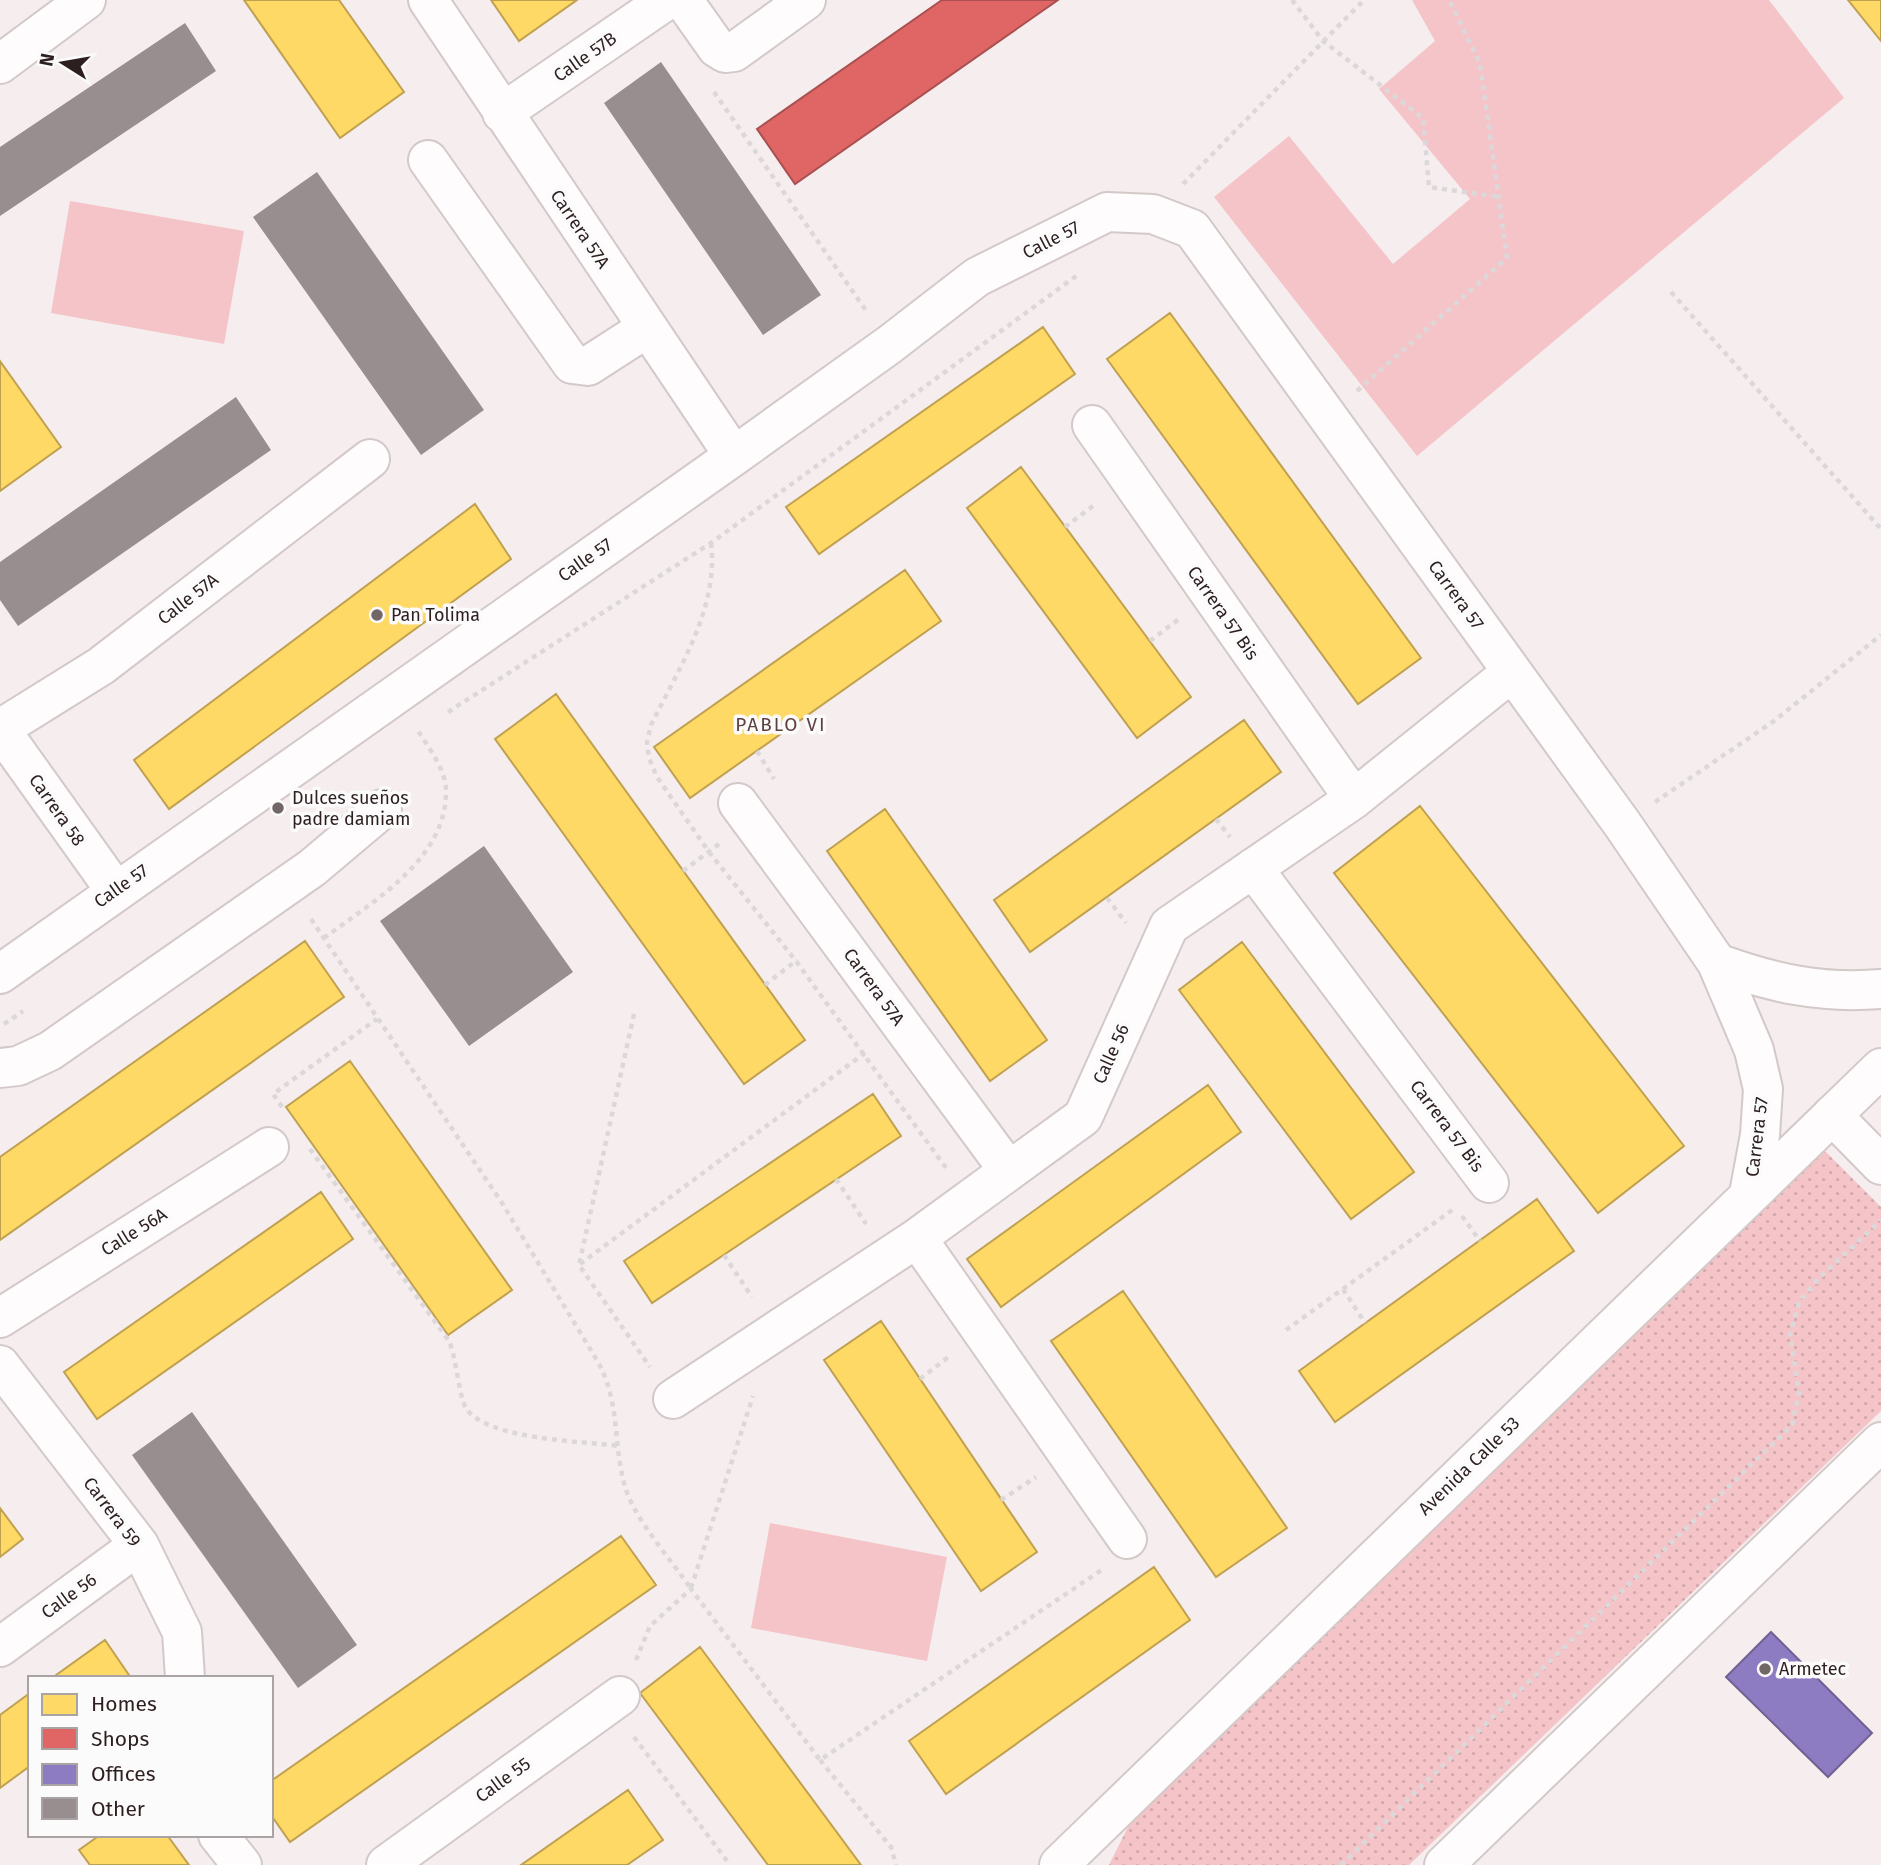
<svg xmlns="http://www.w3.org/2000/svg" width="1881" height="1865" viewBox="0 0 1881 1865" font-family="'Fira Sans',sans-serif">
<defs>
<pattern id="grass-dots" width="8" height="8" patternUnits="userSpaceOnUse" patternTransform="scale(1.75)"><rect width="8" height="8" fill="#f4c4c8"/><path d="M2 2h.1M6 6h.1" fill="none" stroke="#d2a8ab" stroke-width="1.8" stroke-linecap="round"/></pattern>
</defs>
<rect width="100%" height="100%" fill="#f6edee"/>
<path fill="url(#grass-dots)" d="M1825,1151L1881,1207V1411L1409,1865H1109L1129,1825Z"/>
<path fill="#f4c4c8" d="M1412,0H1769L1844,98L1417,456L1214,197L1289,136L1393,264L1470,199L1379,89L1435,41Z
M70,201L244,231L224,344L51,313Z
M770,1523L947,1557L927,1661L751,1628Z"/>
<path fill="#ffd966" stroke="#c0a151" stroke-width="2" d="M244,0H339L404,92L340,138Z
M491,0H577L519,41Z
M1848,0H1881V41Z
M1170,313L1421,658L1358,704L1107,359Z
M1043,327L1075,374L819,554L786,507Z
M0,361L61,447L0,491Z
M1021,467L1191,697L1137,738L967,508Z
M475,504L511,559L169,809L134,760Z
M905,570L941,621L690,798L654,747Z
M556,694L805,1040L744,1084L495,739Z
M1244,720L1281,772L1030,952L994,900Z
M1420,806L1684,1146L1598,1213L1334,873Z
M885,809L1047,1040L990,1081L827,851Z
M305,941L344,997L0,1240V1157Z
M1242,942L1414,1172L1351,1219L1179,990Z
M350,1061L512,1290L448,1335L286,1107Z
M1208,1085L1241,1132L1001,1307L967,1259Z
M873,1094L901,1136L652,1303L624,1261Z
M321,1192L353,1239L97,1419L64,1372Z
M1537,1199L1574,1251L1335,1422L1299,1371Z
M1123,1291L1287,1528L1216,1577L1051,1341Z
M881,1321L1037,1552L981,1591L824,1360Z
M0,1508L23,1539L0,1557Z
M621,1536L656,1585L290,1842L271,1815V1781Z
M1154,1567L1190,1620L946,1794L909,1741Z
M105,1640L131,1678H52Z
M700,1647L861,1865H768L640,1693Z
M30,1693V1766L0,1788V1715Z
M628,1790L663,1840L627,1865H521Z
M100,1835H167L189,1865H90L79,1850Z"/>
<path fill="#e06666" stroke="#aa5051" stroke-width="2" d="M942,0H1058L795,184L757,129Z"/>
<path fill="#8e7cc3" stroke="#716092" stroke-width="2" d="M1771,1632L1872,1733L1828,1777L1726,1677Z"/>
<path fill="#998e8f" d="M185,23L216,71L0,216V147Z
M661,62L821,295L763,335L604,103Z
M317,172L484,410L421,455L253,217Z
M236,397L271,450L18,626L0,600V562Z
M484,846L573,972L469,1046L380,921Z
M192,1412L357,1645L298,1688L132,1455Z"/>
<g fill="none" stroke-linecap="round" stroke-linejoin="round">
<defs>
<path id="minor" d="M428,0L734,456
M683,0L717,48L725,53L734,52L806,0
M0,64L86,0
M502,113L667,0
M428,160L572,364L588,366L647,328
M1092,425L1354,799
M0,729L101,666L370,459
M0,729L115,890
M738,803L1009,1171
M1253,868L1489,1183
M1717,963C1772,983 1821,994 1881,989
M0,974L734,456L889,345L977,277L1107,212L1153,214L1192,229L1623,825L1717,963L1754,1050L1763,1089L1760,1135L1749,1194
M0,1068L18,1066L50,1051L312,868L382,809
M1832,1115L1881,1165
M917,1238L1127,1539
M0,1318L269,1147
M0,1365L139,1545L182,1632L185,1678
M673,1399L917,1238L1083,1117L1169,926L1354,799L1512,672
M0,1647L139,1545
M218,1835L242,1865
M386,1865L620,1696"/>
<path id="major" d="M1059,1865L1881,1068
M1444,1865L1881,1442"/>
</defs>
<use href="#minor" stroke="#d4c9c9" stroke-width="42"/>
<use href="#major" stroke="#d4c9c9" stroke-width="42"/>
<path stroke="#dcd8d9" stroke-width="4.5" stroke-dasharray="5 5" stroke-linecap="butt" d="M1292,0L1323,41L1423,118L1429,187L1499,197
M714,92L867,312
M1183,184L1364,0
M1671,292L1881,529
M1357,391L1507,258L1480,63L1449,0
M1065,527L1097,503
M711,543C719,608 679,668 651,725L647,742L649,758L657,777L709,852L796,961L946,1168
M1150,641L1179,619
M448,712L711,543L1079,274
M757,751L774,779
M1655,802L1774,721L1881,635
M1216,819L1230,837
M683,871L719,844
M1107,898L1126,923
M311,919L502,1203L598,1362C620,1402 613,1441 624,1483C632,1517 671,1559 691,1589
M324,938C372,902 448,859 446,789C445,769 429,748 418,731
M765,985L797,960
M634,1014L579,1265L650,1367
M4,1024L23,1011
M282,1107L273,1094L377,1019
M310,1149L449,1341C457,1360 459,1397 466,1408C486,1440 583,1441 619,1446
M836,1179L866,1224
M1462,1216L1480,1241
M724,1255L752,1297
M580,1264L865,1053
M1343,1289L1365,1323
M1286,1330L1455,1208
M920,1379L951,1355
M1001,1500L1036,1477
M691,1588L753,1396
M636,1660L650,1626L691,1589L820,1760L1103,1569
M634,1737L730,1865
M820,1760L891,1847L896,1865
M1341,1865L1792,1425L1799,1392L1790,1334L1799,1302L1819,1278L1881,1220"/>
<use href="#minor" stroke="#fefcfc" stroke-width="38"/>
<use href="#major" stroke="#fefcfc" stroke-width="38"/>
</g>
<g fill="#736667" stroke="#fbfbfb" stroke-width="2.5">
<circle cx="377" cy="615" r="7"/>
<circle cx="278" cy="808" r="7"/>
<circle cx="1765" cy="1669" r="7"/>
</g>
<g text-anchor="middle" dominant-baseline="central" stroke-width="7" stroke-linejoin="round" paint-order="stroke">
<g font-size="18" fill="#2d1e1f" stroke="#fbfbfb">
<text transform="translate(585 57) rotate(-35)">Calle 57B</text>
<text transform="translate(580 229) rotate(56)">Carrera 57A</text>
<text transform="translate(1051 240) rotate(-27)">Calle 57</text>
<text transform="translate(585 560) rotate(-35)">Calle 57</text>
<text transform="translate(1456 595) rotate(54)">Carrera 57</text>
<text transform="translate(188 599) rotate(-38)">Calle 57A</text>
<text transform="translate(1223 613) rotate(55)">Carrera 57 Bis</text>
<text transform="translate(57 810) rotate(55)">Carrera 58</text>
<text transform="translate(121 886) rotate(-35)">Calle 57</text>
<text transform="translate(874 987) rotate(54)">Carrera 57A</text>
<text transform="translate(1111 1054) rotate(-66)">Calle 56</text>
<text transform="translate(1447 1126) rotate(53)">Carrera 57 Bis</text>
<text transform="translate(1757 1137) rotate(-83)">Carrera 57</text>
<text transform="translate(134 1232) rotate(-32)">Calle 56A</text>
<text transform="translate(1469 1466) rotate(-44)">Avenida Calle 53</text>
<text transform="translate(112 1512) rotate(53)">Carrera 59</text>
<text transform="translate(69 1596) rotate(-36)">Calle 56</text>
<text transform="translate(503 1780) rotate(-36)">Calle 55</text>
</g>
<g font-size="18" fill="#2d1e1f" stroke="#fbfbfb" text-anchor="start">
<text x="391" y="615">Pan Tolima</text>
<text x="292" y="798">Dulces sueños<tspan x="292" dy="21">padre damiam</tspan></text>
<text x="1779" y="1669">Armetec</text>
</g>
<g font-size="19" letter-spacing="2" fill="#603f41" stroke="#fbfbfb">
<text x="781" y="724">PABLO VI</text>
</g>
</g>
<rect x="28" y="1676" width="245" height="161" fill="#fbfbfb" stroke="#a9a3a3" stroke-width="2"/>
<rect x="42" y="1694" width="35" height="21" fill="#ffd966" stroke="#a9a3a3" stroke-width="2"/>
<text x="91" y="1711" font-size="21" fill="#2d1e1f">Homes</text>
<rect x="42" y="1728" width="35" height="21" fill="#e06666" stroke="#a9a3a3" stroke-width="2"/>
<text x="91" y="1746" font-size="21" fill="#2d1e1f">Shops</text>
<rect x="42" y="1764" width="35" height="21" fill="#8e7cc3" stroke="#a9a3a3" stroke-width="2"/>
<text x="91" y="1781" font-size="21" fill="#2d1e1f">Offices</text>
<rect x="42" y="1798" width="35" height="21" fill="#998e8f" stroke="#a9a3a3" stroke-width="2"/>
<text x="91" y="1816" font-size="21" fill="#2d1e1f">Other</text>
<g transform="translate(63 63) rotate(281)" stroke="#fbfbfb" stroke-width="5" paint-order="stroke">
<path d="M0-5L12 26L0 18L-12 26Z" fill="#2d1e1f"/>
<text y="-10" font-size="19" font-weight="bold" text-anchor="middle" fill="#2d1e1f">N</text>
</g>
</svg>
